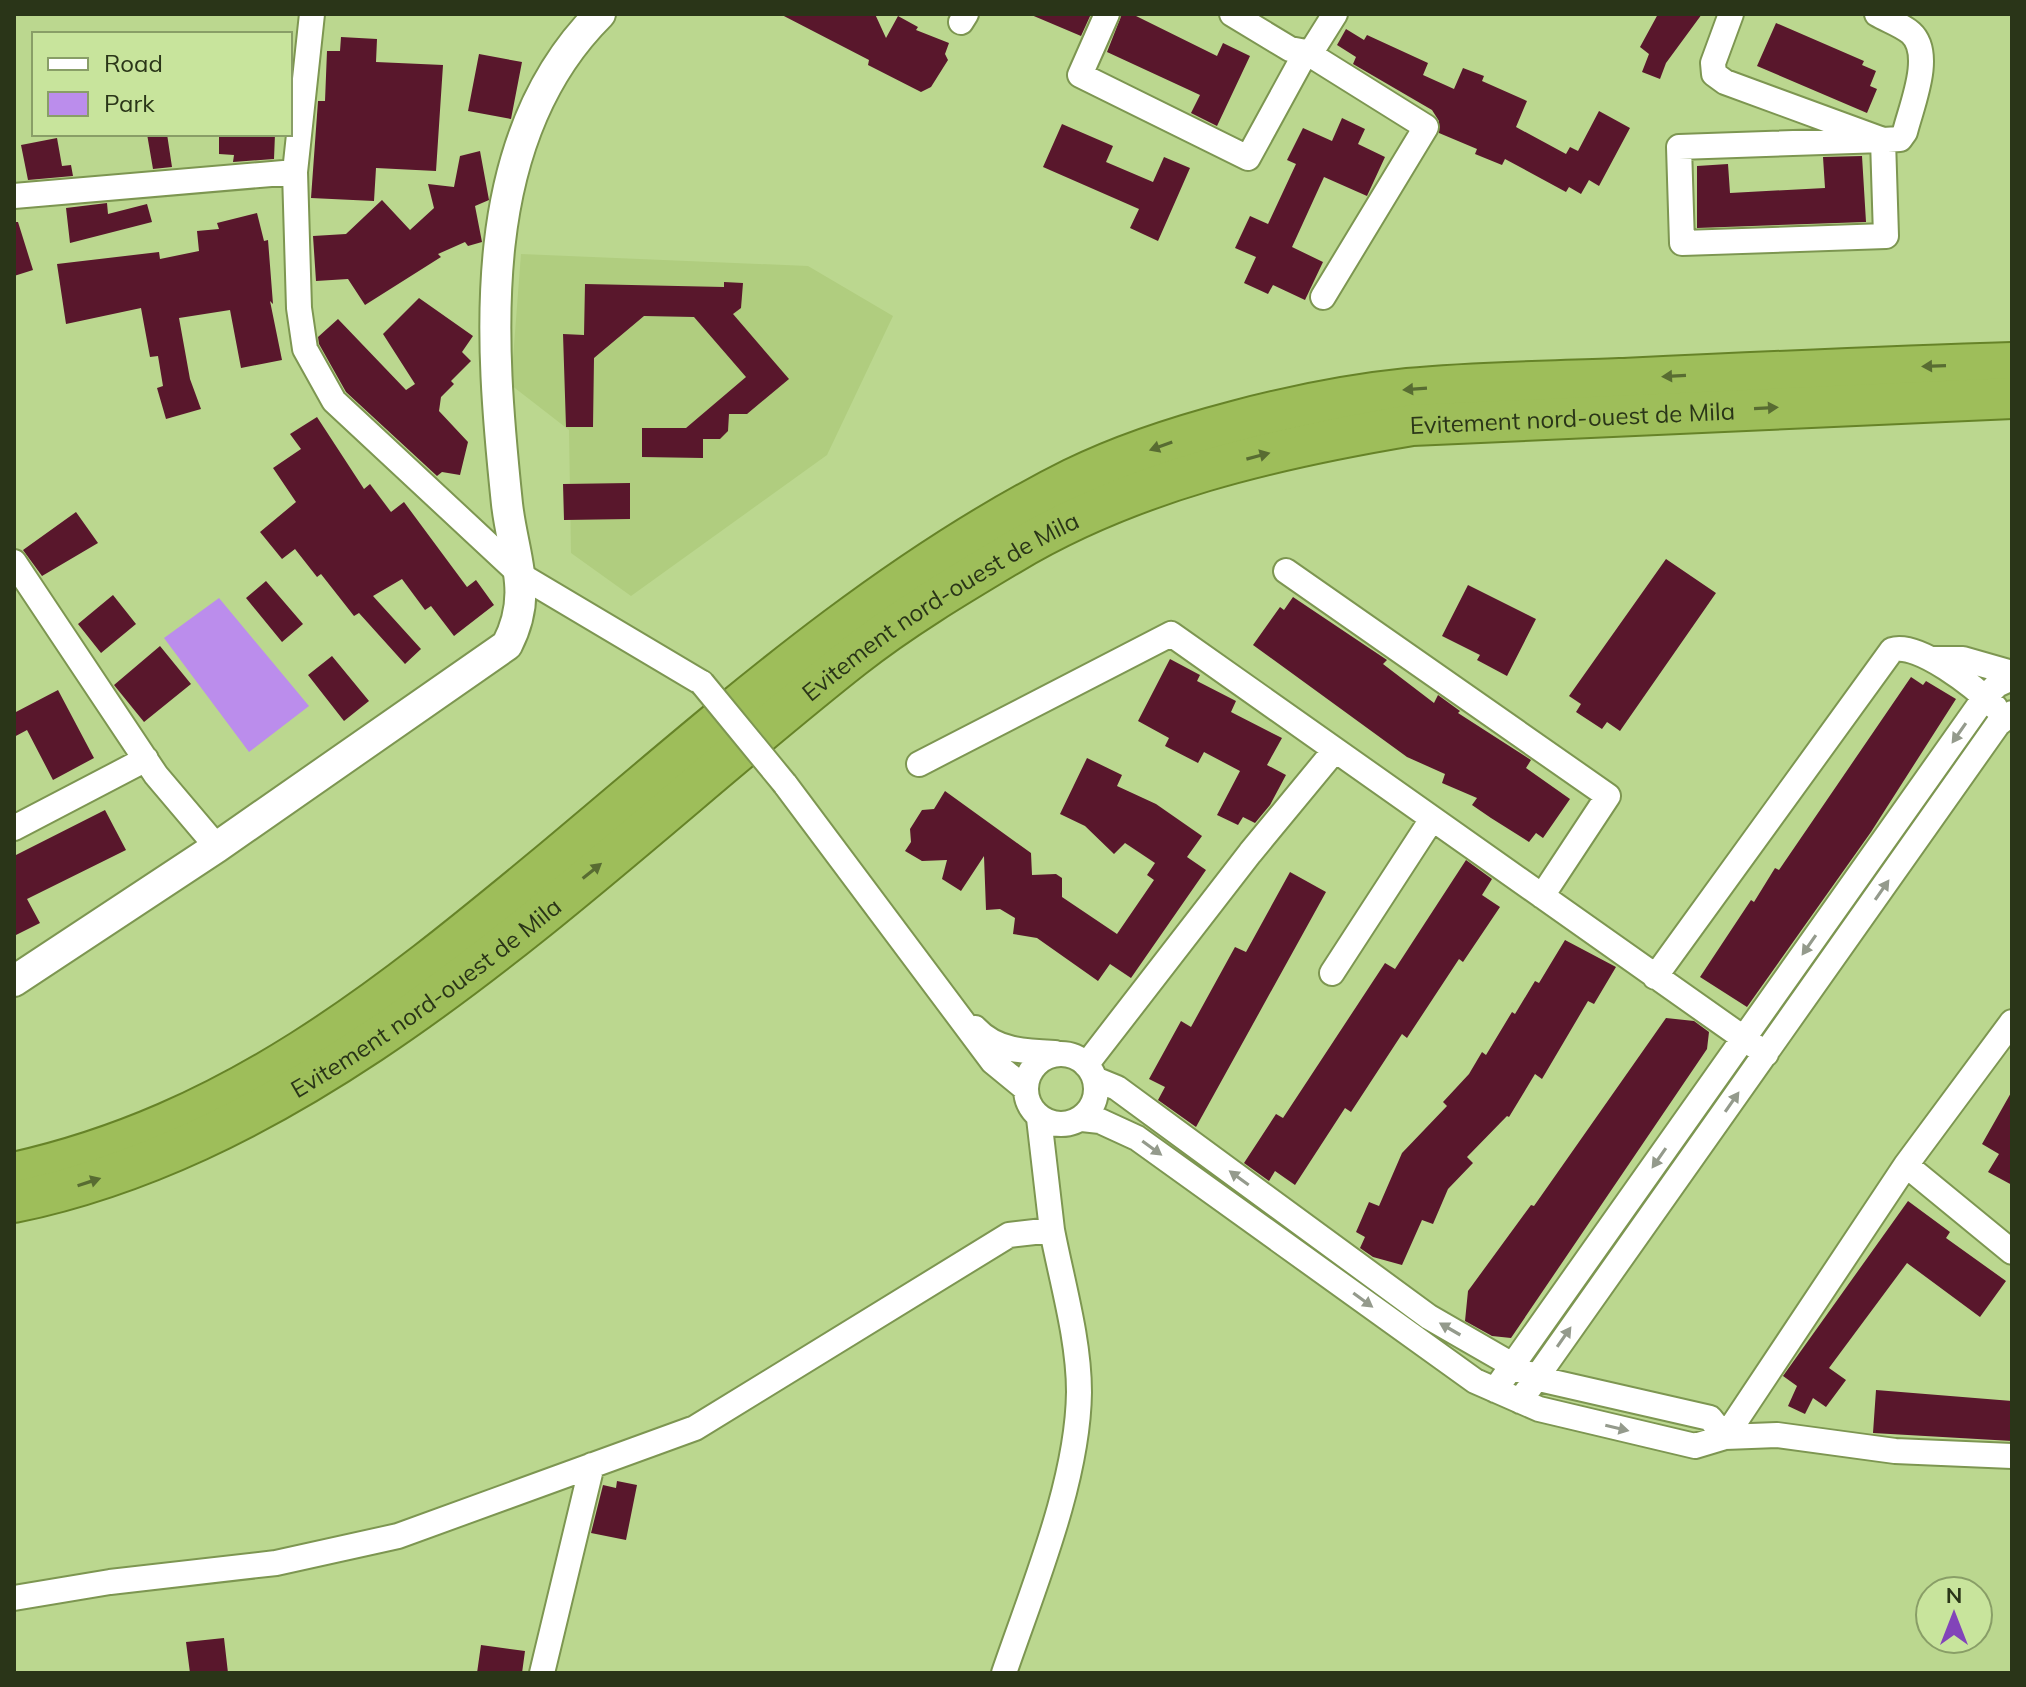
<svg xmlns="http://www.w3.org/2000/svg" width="2026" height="1687" viewBox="0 0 2026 1687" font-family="Mulish,sans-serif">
<rect width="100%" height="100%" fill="#bbd78f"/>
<path fill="#b0cd7f" d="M521,254L808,266L893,316L827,455L631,596L571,553L569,430L511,385Z"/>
<path fill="#bb8dec" d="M219,598L309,706L249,752L164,638Z"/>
<path fill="#59172c" d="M780,14H875L886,38L898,16L918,27L916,30L949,43L945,54L948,60L931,87L921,92L868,65L869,60Z
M1029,14H1091L1081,36Z
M1122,14H1132L1217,56L1223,43L1250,56L1217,126L1191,113L1200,95L1107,52Z
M1658,14H1702L1666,63L1660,79L1642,72L1649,54L1640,47Z
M1776,23L1864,61L1862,65L1876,71L1870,86L1877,89L1867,113L1757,66Z
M1346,29L1364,40L1367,35L1428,63L1423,75L1454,89L1463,68L1484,76L1482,81L1527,101L1516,127L1566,154L1570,147L1578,151L1599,111L1630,128L1599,186L1589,180L1581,194L1569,187L1566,192L1505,159L1502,165L1475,154L1477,149L1439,133V121L1432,110L1353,64L1356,57L1337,45Z
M341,37L377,39L376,62L443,65L436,171L376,168L374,201L311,198L318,101H325L327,51H340Z
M479,54L522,62L511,119L468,111Z
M1342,118L1365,129L1358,144L1385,157L1367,196L1324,177L1292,247L1323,262L1305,300L1273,285L1268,294L1244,283L1256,257L1235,248L1250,216L1268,224L1296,164L1287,160L1303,128L1332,141Z
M1062,124L1113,146L1106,162L1153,182L1164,157L1190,168L1158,241L1130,228L1139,209L1043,167Z
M147,134H167L172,167L153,169Z
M219,134H275L274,159L233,162L234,155L219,154Z
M57,138L62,166L71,165L73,176L28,180L21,145Z
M480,151L489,200L475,206L482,242L468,246L465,242L438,254L441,257L365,305L348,279L316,281L313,236L346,234L382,200L410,230L434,208L428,184L454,187L460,156Z
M1862,156L1866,222L1697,228V166L1728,164L1730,193L1825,188L1823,157Z
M107,203L108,214L147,204L152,222L70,243L66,208Z
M257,213L264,241L268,240L273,304L270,301L282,360L241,368L230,310L179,318L190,379L201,409L166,419L157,388L163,386L158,356L150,357L141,308L66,324L57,264L159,252L160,259L199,251L197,231L219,229L217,223Z
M14,222H18L33,270L14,276Z
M724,282L743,283L741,308L733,314L789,379L747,414H729L728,431L720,439H703V458L642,457V428H686L746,377L694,317L644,316L594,358L593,427H566L563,334L584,335L585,284L724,287Z
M419,298L473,336L462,352L471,361L451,381L454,384L441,397L439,411L468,442L460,475L442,472L437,476L346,392L319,344L318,337L338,319L406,390L415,384L383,334Z
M317,417L364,489L370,484L391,512L404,502L467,587L476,580L494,605L454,636L431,606L425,610L402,579L373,596L421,649L405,664L359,613L354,616L321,574L317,577L295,549L282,559L260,532L296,502L273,468L301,449L290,434Z
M630,483V519L564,520L563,484Z
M76,512L98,543L42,576L23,550Z
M1666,559L1716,593L1620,731L1607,722L1602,729L1576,712L1581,704L1569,696Z
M266,581L303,624L282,642L246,598Z
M1468,585L1536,619L1507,676L1477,660L1480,655L1442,636Z
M113,595L136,624L101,653L78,624Z
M1293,597L1387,660L1383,664L1434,703L1438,695L1460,711L1458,713L1531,760L1526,768L1570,799L1543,838L1536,833L1529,842L1491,818L1472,805L1477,798L1442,783L1445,774L1407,757L1253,645L1280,607L1284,610Z
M160,646L191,684L144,722L114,685Z
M332,656L369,701L344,721L308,675Z
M1170,659L1200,675L1197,681L1236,701L1231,712L1282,738L1267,765L1286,775L1270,805L1255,823L1243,817L1238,825L1217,815L1240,771L1204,752L1198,763L1165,746L1169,738L1138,721Z
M1911,677L1923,685L1926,681L1956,699L1871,832L1747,1007L1700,977L1751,900L1754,902L1775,868L1779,870Z
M58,690L94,758L53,780L27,730L14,737V713Z
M1087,758L1122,775L1117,786L1156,804L1202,836L1187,857L1206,870L1131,978L1110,964L1098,981L1037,938L1013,934L1015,918L1000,909L986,910L984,856L961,891L942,879L947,860L922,861L905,851L911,842L910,829L922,810L934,809L945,791L1031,853L1032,875L1056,874L1062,878V897L1117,934L1154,880L1147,875L1155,863L1125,843L1114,854L1085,826L1060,814Z
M105,810L126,850L27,899L40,923L14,936V856Z
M1466,860L1492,879L1482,895L1500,907L1463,962L1459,959L1407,1038L1402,1034L1351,1112L1345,1108L1295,1185L1275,1171L1269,1181L1244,1163L1276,1114L1283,1118L1385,963L1395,969Z
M1290,872L1326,892L1196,1127L1158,1100L1165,1087L1149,1079L1181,1021L1191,1027L1235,947L1246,952Z
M1565,940L1616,967L1594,1004L1588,1001L1542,1079L1535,1074L1509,1117L1507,1116L1467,1157L1473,1163L1448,1189L1433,1224L1422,1220L1402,1265L1373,1257L1360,1248L1365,1237L1356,1232L1369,1202L1379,1206L1402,1153L1447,1106L1443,1102L1469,1074L1482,1052L1486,1055L1512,1012L1515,1014L1535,981L1539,983Z
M1666,1018L1694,1021L1709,1032L1707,1049L1511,1338L1492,1336L1465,1321L1468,1291L1531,1205L1534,1206Z
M2012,1091V1185L1988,1172L1999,1154L1982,1144Z
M1908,1201L1950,1232L1946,1238L2006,1281L1980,1317L1907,1263L1829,1368L1846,1380L1826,1407L1813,1398L1805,1414L1788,1406L1797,1386L1783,1376Z
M1876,1390L2012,1401V1441L1873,1433Z
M617,1481L637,1485L626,1540L591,1533L603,1485L616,1488Z
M224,1638L228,1673H190L186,1642Z
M481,1645L525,1651L522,1673H477Z"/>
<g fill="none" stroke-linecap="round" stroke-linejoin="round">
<defs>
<path id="minor" d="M312,14L295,172L299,308L305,349L334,401L522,576L702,683
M1107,14L1080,75L1248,158L1306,52L1426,127L1323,297
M1232,14L1290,49L1306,52L1313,49L1335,14
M1731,14L1713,63L1714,74L1725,82L1883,140L1900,139L1905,132C1911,107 1934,54 1911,33C1902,25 1887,20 1877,14
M961,22L966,14
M1883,140L1886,236L1682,243L1679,147Z
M14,196L295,172
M14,562L156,775L217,847
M1286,571L1608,796L1542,896
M1934,659H1963L2012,673
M919,764L1171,634L1766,1054
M785,784L993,1062L1026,1089
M14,828L146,759
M1332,973L1432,819
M1655,977L1892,650C1918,641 1976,688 1995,707
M975,1028C996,1051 1026,1052 1055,1053
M1026 1089a35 35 0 1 1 70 0a35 35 0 1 1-70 0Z
M1086,1065L1250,853L1335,750
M1095,1079L1117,1088L1429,1317L1535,1378L1710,1418L1725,1437
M1082,1119L1100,1121L1137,1138L1475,1381L1539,1409L1695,1446L1725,1437L1777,1435L1895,1451L2012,1456
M1906,1165L2012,1252
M1495,1390L1985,697L1997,685L2012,678
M1520,1401L1998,724L2012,713
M1725,1437L1906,1165L2012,1022
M14,1598L110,1582L276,1563L398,1536L695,1428L1009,1235L1052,1230L1039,1118
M542,1673L592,1465
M1004,1673C1033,1588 1078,1482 1079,1392C1079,1339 1062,1282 1052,1230"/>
<path id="tertiary" d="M14,981L217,847L507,645C534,593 513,557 507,504C490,341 473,140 600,14"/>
<g id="trunk">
<path d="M14,1173C232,1124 383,1001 551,862C715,725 880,575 1073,479C1162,435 1308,399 1408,389C1478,382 1550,382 1620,379C1751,373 1881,367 2012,363"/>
<path id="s1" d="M14,1202C338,1135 601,855 853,657C901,619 958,585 1010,554C1131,481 1274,448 1412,425L2012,398"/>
</g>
</defs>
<use href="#minor" stroke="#7d9651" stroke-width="28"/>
<use href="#tertiary" stroke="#7d9651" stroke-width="34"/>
<use href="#trunk" stroke="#668328" stroke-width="44"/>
<use href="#minor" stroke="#fff" stroke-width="24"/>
<use href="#tertiary" stroke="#fff" stroke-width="30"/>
<use href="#trunk" stroke="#9ebe5a" stroke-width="40"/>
<defs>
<path id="minor-bridge" d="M702,683L785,784"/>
</defs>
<use href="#minor-bridge" stroke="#7d9651" stroke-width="28" stroke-linecap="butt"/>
<use href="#minor-bridge" stroke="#fff" stroke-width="24"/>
</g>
<defs><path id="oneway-solid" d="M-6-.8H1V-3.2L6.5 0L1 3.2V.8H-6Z" transform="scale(2)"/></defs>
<g fill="#586c32">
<use href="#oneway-solid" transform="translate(1934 366) rotate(178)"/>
<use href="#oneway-solid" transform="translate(1674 376) rotate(177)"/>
<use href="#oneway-solid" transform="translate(1415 389) rotate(176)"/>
<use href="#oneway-solid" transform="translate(1766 408) rotate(-3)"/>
<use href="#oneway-solid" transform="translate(1161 446) rotate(160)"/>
<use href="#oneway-solid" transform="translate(1258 456) rotate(-15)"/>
<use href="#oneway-solid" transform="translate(592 871) rotate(-39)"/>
<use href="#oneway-solid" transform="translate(89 1182) rotate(-18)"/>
</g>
<g fill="#949a8c">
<use href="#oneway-solid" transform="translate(1959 733) rotate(125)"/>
<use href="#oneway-solid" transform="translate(1882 890) rotate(-55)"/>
<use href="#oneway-solid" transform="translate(1809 945) rotate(125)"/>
<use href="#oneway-solid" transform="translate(1732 1102) rotate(-55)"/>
<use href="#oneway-solid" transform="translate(1152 1148) rotate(36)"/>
<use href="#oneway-solid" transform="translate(1659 1158) rotate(125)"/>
<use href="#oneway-solid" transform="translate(1239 1178) rotate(-144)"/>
<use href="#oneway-solid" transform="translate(1363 1300) rotate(36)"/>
<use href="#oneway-solid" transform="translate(1450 1329) rotate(-150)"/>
<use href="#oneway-solid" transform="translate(1564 1337) rotate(-55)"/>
<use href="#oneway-solid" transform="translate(1617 1428) rotate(13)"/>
</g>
<g text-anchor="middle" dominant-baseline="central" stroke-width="8" stroke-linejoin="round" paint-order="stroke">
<g font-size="24" fill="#2a3518" stroke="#c8e49c">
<text stroke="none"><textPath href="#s1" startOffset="1784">Evitement nord-ouest de Mila</textPath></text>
<text stroke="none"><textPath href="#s1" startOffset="1112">Evitement nord-ouest de Mila</textPath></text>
<text stroke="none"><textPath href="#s1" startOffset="464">Evitement nord-ouest de Mila</textPath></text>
</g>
</g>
<rect width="2026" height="1687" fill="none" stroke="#2a3518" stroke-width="32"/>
<rect x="32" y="32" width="260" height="104" fill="#c8e49c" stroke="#899e67" stroke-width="2"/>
<rect x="48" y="58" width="40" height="12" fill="#ffffff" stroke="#899e67" stroke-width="2"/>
<text x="104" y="72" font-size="24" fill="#2a3518">Road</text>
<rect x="48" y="92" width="40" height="24" fill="#bb8dec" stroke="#899e67" stroke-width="2"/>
<text x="104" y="112" font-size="24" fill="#2a3518">Park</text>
<g transform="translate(1954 1615)"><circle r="38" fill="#c8e49c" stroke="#899e67" stroke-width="2"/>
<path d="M0-6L14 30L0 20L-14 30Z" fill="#8244b9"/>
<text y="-12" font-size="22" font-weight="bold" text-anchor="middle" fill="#2a3518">N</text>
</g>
</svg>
